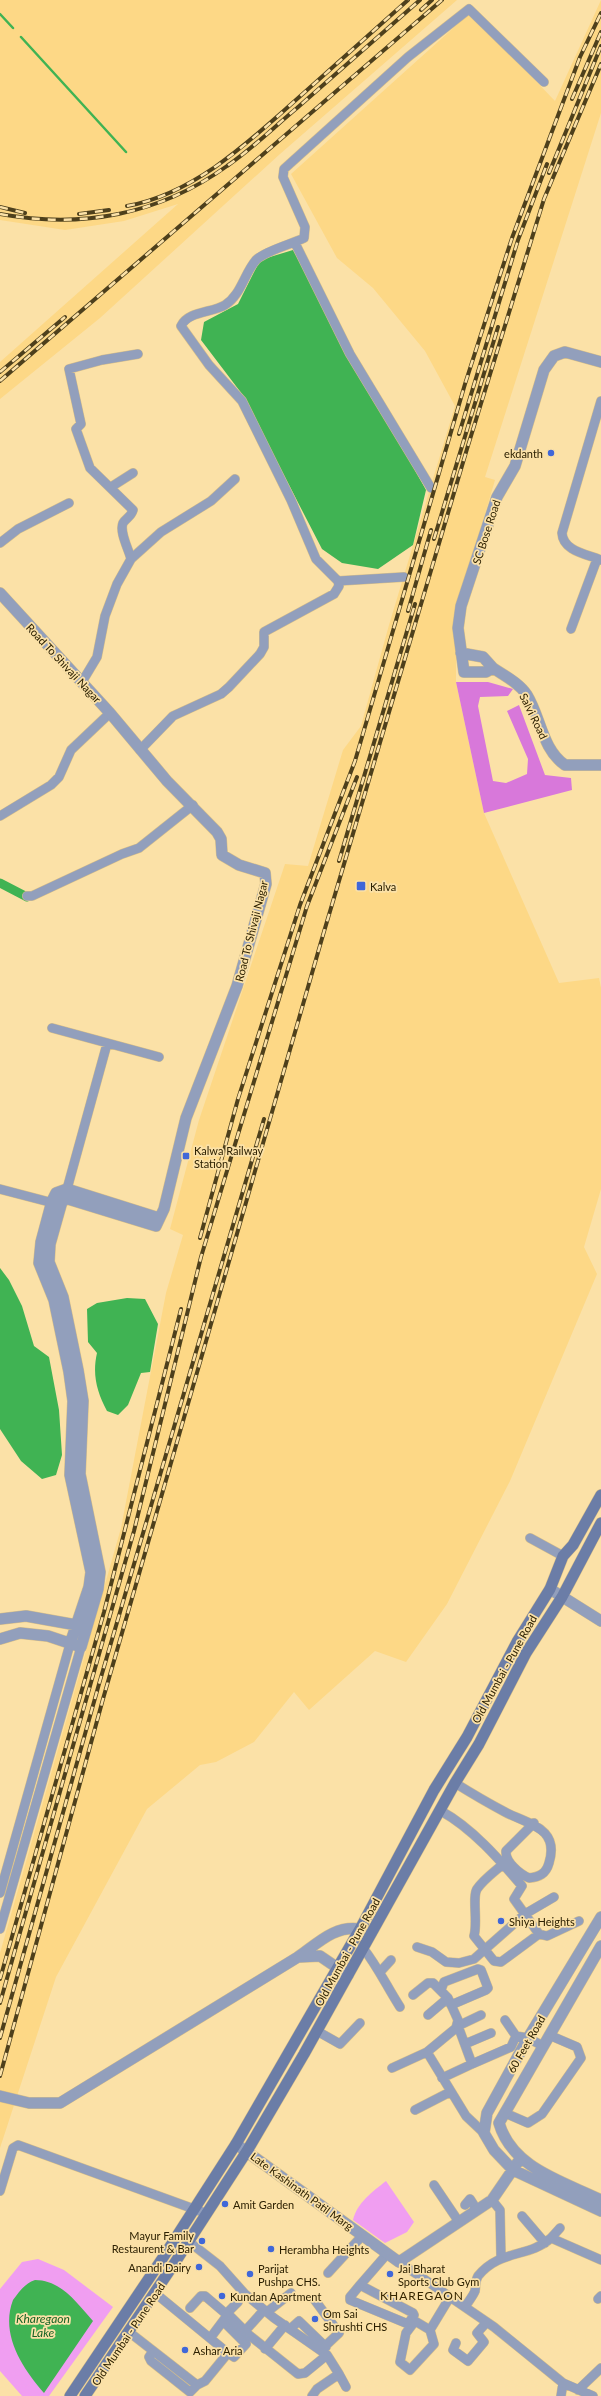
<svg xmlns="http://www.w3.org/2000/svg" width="601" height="2396" viewBox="0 0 601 2396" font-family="Lato,sans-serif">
<rect width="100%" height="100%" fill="#fbe1a7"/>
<path fill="#fdd886" d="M0,0H457L280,154L100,318L0,399V362L178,204L124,221L65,230L0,220Z
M601,0V113L485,477L495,480L456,613V682L484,813L559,983L599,978L601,988V1189L584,1247L597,1274L510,1481L447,1604L406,1662L375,1651L309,1710L294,1692L254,1742L216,1762L200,1765L147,1809L56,1977L0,2148V1953L121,1528L166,1293L183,1235L170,1229L199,1120L285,864L308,866L343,750L361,726L389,625L455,406L425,351L373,288L337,258L291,174L470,13L555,101Z"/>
<path fill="#f09ef1" d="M386,2181L414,2222L407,2232L385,2243L353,2220C357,2203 372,2192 386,2181Z
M38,2259L64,2270L113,2307L49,2396H22L0,2371V2289L22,2262Z"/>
<path fill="#d878da" d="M456,682H488L513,689L508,696L480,697L478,706L493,781L506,783L527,774L528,759L507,711L519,705L545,775L571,778L572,790L484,813Z"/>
<path fill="#40b353" d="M293,250L426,490L413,545L378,569L342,563L322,549L242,394L201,340L204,322L238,304L260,260Z
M0,1268L9,1280L22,1306L34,1346L49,1357L59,1410L62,1455L56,1475L42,1479L21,1461L0,1429Z
M127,1298L145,1299L158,1324L150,1372L141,1373L128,1405L118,1415L107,1411C97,1392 92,1375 97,1353L88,1342L87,1309L97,1303Z
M35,2280C61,2280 77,2303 93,2321L44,2393C22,2368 0,2334 13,2300C20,2291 24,2284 35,2280Z"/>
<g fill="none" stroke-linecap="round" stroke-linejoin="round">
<path stroke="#40b353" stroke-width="2.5" d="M0,14L13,28
M21,37L126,152"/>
<path stroke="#40b353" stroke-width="9" d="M0,883L27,897"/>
<defs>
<path id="minor" d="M295,243L350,354L431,488
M601,401L562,533C563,551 586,554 601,560
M111,487L133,473
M0,543L18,529L69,503
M131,559C129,550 119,532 123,523C126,518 131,517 133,510L90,468L76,429L81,424L69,369L102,360L138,354
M338,581L404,577
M571,629L597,559
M82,682L97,657L105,616L117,584L131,559L161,532L211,501L235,479
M140,750L173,716L221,694L229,687L260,654L264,647V632L334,594L339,586L338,581L316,559L291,500L242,401L209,365L181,326C188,311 212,313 225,305C241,295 244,274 256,260C265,251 292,244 304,238L305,227L283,177L284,169L408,57L469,9L544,82
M0,816L51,785L59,777L71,750L110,713
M27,896H32L122,854L139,848L193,805
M52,1028L159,1057
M0,1189L57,1204
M68,1195L67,1189L107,1044
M530,1538L563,1556
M455,1783C471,1793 488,1803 505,1812C527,1824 560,1827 549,1863C546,1874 539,1877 529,1878C520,1874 505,1862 506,1851L534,1823
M441,1811C472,1828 499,1859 522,1886L514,1899L539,1934L547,1936L579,1921
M502,1865C494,1872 483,1880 477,1889C472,1897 478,1923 474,1936L494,1961L501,1962L539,1934
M0,1893L70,1644
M0,1929L81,1647
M417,1947L432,1952L446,1962L459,1963L474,1959L525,1914L554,1897
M363,1948C378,1967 387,1987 400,2007
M380,1972L391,1960
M441,1990L444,1982L478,1969L481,1970L488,1988L486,1990L451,2005
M413,1995L428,1983H433L448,1998L458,2020L456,2028L427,2052
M428,2015L448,1998
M505,2020L516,2036L528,2038L543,2046
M317,2031L340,2044L360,2023
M465,2044L491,2033
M472,2064L511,2047L516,2036
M392,2068L427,2052L466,2116L484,2133
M442,2078L472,2064L458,2026L481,2015
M415,2110L450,2092
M505,2113L528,2123L542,2114L581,2058L577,2047L549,2035
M434,2185L459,2222
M0,2191L13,2148L18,2145L205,2213
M492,2200L500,2210L501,2257
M465,2205L470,2199L477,2210
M522,2216L545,2243
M551,2238L560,2228
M188,2241L220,2266L245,2294L274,2318L327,2355L339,2374L317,2389L312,2396
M399,2262L494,2327L563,2383L593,2396
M328,2273L362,2236
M360,2285L413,2313L414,2315L408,2324L350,2300V2297Z
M360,2285L387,2254
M314,2299L339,2333L321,2350
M598,2299L601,2296
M238,2302L229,2311V2315L249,2335L298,2374L305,2373L327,2355
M465,2307C468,2302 473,2296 475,2291C476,2286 475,2281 478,2276C500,2249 529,2258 551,2238L601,2260
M190,2308L201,2296H205L225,2313L226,2317L211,2337
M267,2312L291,2293
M223,2321L246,2344L234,2357L228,2353
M415,2321L430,2330L434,2344L410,2370L400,2362L406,2333Z
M290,2329L299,2321L326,2347
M430,2330L450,2297
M245,2331L264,2310
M129,2332L197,2385L205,2381L228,2353L155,2293
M456,2343L453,2350L468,2361L484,2342L477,2333L487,2322
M265,2349L285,2325
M153,2351L149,2357L151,2361L190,2392L197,2385
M339,2374L346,2387
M578,2390L601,2368
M561,2396L563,2383"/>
<path id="tertiary" d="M601,362L565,352L554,356L544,370L515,466L497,497L461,606L458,628L464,672H486L493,668C505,676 519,683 527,695C541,718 542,749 565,765H601
M0,593L110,713L167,781L217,832L221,839L222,855L239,865L265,873L266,884L237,986L186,1118L164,1209L156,1226L68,1199L63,1200L61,1205L50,1244L49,1262L63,1297L78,1370L83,1401L80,1474L100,1572L98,1589L81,1647L48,1636L20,1633L0,1639
M461,653L483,657L493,668
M550,1589L601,1621
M0,1619L26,1616L82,1626
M70,1644L89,1587L91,1572L70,1475L73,1401L69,1372L54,1300L39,1263L41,1242L52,1201L56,1193L67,1189L159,1218
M601,1917L528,2038L487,2113L484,2133L494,2150L513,2170L601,2211
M601,1946L499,2123C512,2168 562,2181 601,2200
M299,1957L320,1956L348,1975
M0,2096L29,2103H60L298,1957C318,1943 335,1925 360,1929
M236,2144L399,2262L492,2200L520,2159"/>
<path id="secondary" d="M70,2396L164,2256L236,2144L360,1929L434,1790L467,1737L517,1642L550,1589L563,1556L573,1545L601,1495
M85,2396L176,2261L247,2151L304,2054L455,1783L479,1744L526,1653L562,1597L601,1523"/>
</defs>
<use href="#minor" stroke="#d6be89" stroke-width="10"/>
<use href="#tertiary" stroke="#d6be89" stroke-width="12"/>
<use href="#secondary" stroke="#d6be89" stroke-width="12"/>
<use href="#minor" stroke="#929fbc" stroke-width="9"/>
<use href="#tertiary" stroke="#929fbc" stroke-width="11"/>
<use href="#secondary" stroke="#6b7da7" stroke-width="11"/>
<defs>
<path id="rail" d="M421,10L432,0
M572,99L601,32
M549,173L601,46
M127,206C198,193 254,137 306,91C340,61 374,30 408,0
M0,207L25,213
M0,214C81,229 159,215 227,166C252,149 274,127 297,108C338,72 379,36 420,0
M79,214L109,210
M0,372L65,317
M0,381L442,0
M459,434L518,240L547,164
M434,539L498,327
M408,611L431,530
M339,861L415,604
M200,1238L238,1099L300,905L355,761L465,384L512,238L580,57L601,13
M0,1979L104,1612L181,1309
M0,2003L134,1531L201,1257L307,906L357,777
M0,2038L99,1684L264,1119
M0,2076L103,1699L323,935L467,449L544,199L601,64"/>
</defs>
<use href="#rail" stroke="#4e401c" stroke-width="4"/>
<use href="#rail" stroke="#fbe1a7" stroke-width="2.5" stroke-dasharray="8" stroke-linecap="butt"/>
</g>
<g fill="#4067d8" stroke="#fbe1a7" stroke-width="1.5">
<circle cx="551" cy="453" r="4"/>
<rect x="356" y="881" width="10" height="10" rx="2"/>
<rect x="182" y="1152" width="8" height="8" rx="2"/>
<circle cx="501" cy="1921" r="4"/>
<circle cx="225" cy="2204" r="4"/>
<circle cx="202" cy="2241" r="4"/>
<circle cx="271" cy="2249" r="4"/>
<circle cx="199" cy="2267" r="4"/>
<circle cx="250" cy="2274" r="4"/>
<circle cx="390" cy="2274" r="4"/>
<circle cx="222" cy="2296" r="4"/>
<circle cx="315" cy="2319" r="4"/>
<circle cx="185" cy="2350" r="4"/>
</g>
<g text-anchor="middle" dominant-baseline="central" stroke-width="3.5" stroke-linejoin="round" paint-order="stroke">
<g font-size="11" fill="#2d2102" stroke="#fbe1a7" text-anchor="start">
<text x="543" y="453" text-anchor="end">ekdanth</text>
<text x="370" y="886">Kalva</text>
<text x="194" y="1150">Kalwa Railway<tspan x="194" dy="13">Station</tspan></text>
<text x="509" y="1921">Shiya Heights</text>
<text x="233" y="2204">Amit Garden</text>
<text x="194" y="2235" text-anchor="end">Mayur Family<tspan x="194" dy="13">Restaurent &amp; Bar</tspan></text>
<text x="279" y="2249">Herambha Heights</text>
<text x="191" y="2267" text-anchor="end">Anandi Dairy</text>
<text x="258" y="2268">Parijat<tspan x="258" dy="13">Pushpa CHS.</tspan></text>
<text x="398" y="2268">Jai Bharat<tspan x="398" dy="13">Sports Club Gym</tspan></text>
<text x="230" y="2296">Kundan Apartment</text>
<text x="323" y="2313">Om Sai<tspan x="323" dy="13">Shrushti CHS</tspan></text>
<text x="193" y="2350">Ashar Aria</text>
</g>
<g font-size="11" fill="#2d2102" stroke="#fbe1a7">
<text transform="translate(486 532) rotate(-72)">SC Bose Road</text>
<text transform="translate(64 663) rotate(47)">Road To Shivaji Nagar</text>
<text transform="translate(534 716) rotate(64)">Salvi Road</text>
<text transform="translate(251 931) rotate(-76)">Road To Shivaji Nagar</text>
<text transform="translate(504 1669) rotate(-61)">Old Mumbai - Pune Road</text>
<text transform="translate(347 1952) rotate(-61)">Old Mumbai - Pune Road</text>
<text transform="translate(526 2044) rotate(-60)">60 Feet Road</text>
<text transform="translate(302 2191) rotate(36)">Late Kashinath Patil Marg</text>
<text transform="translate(128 2334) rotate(-56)">Old Mumbai - Pune Road</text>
</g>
<g font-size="12" letter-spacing="1" fill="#372700" stroke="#fbe1a7">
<text x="422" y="2295">KHAREGAON</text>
</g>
<g font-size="12" font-style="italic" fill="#166325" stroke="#fbe1a7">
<text x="43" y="2318">Kharegaon<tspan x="43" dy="14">Lake</tspan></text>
</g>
</g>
</svg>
